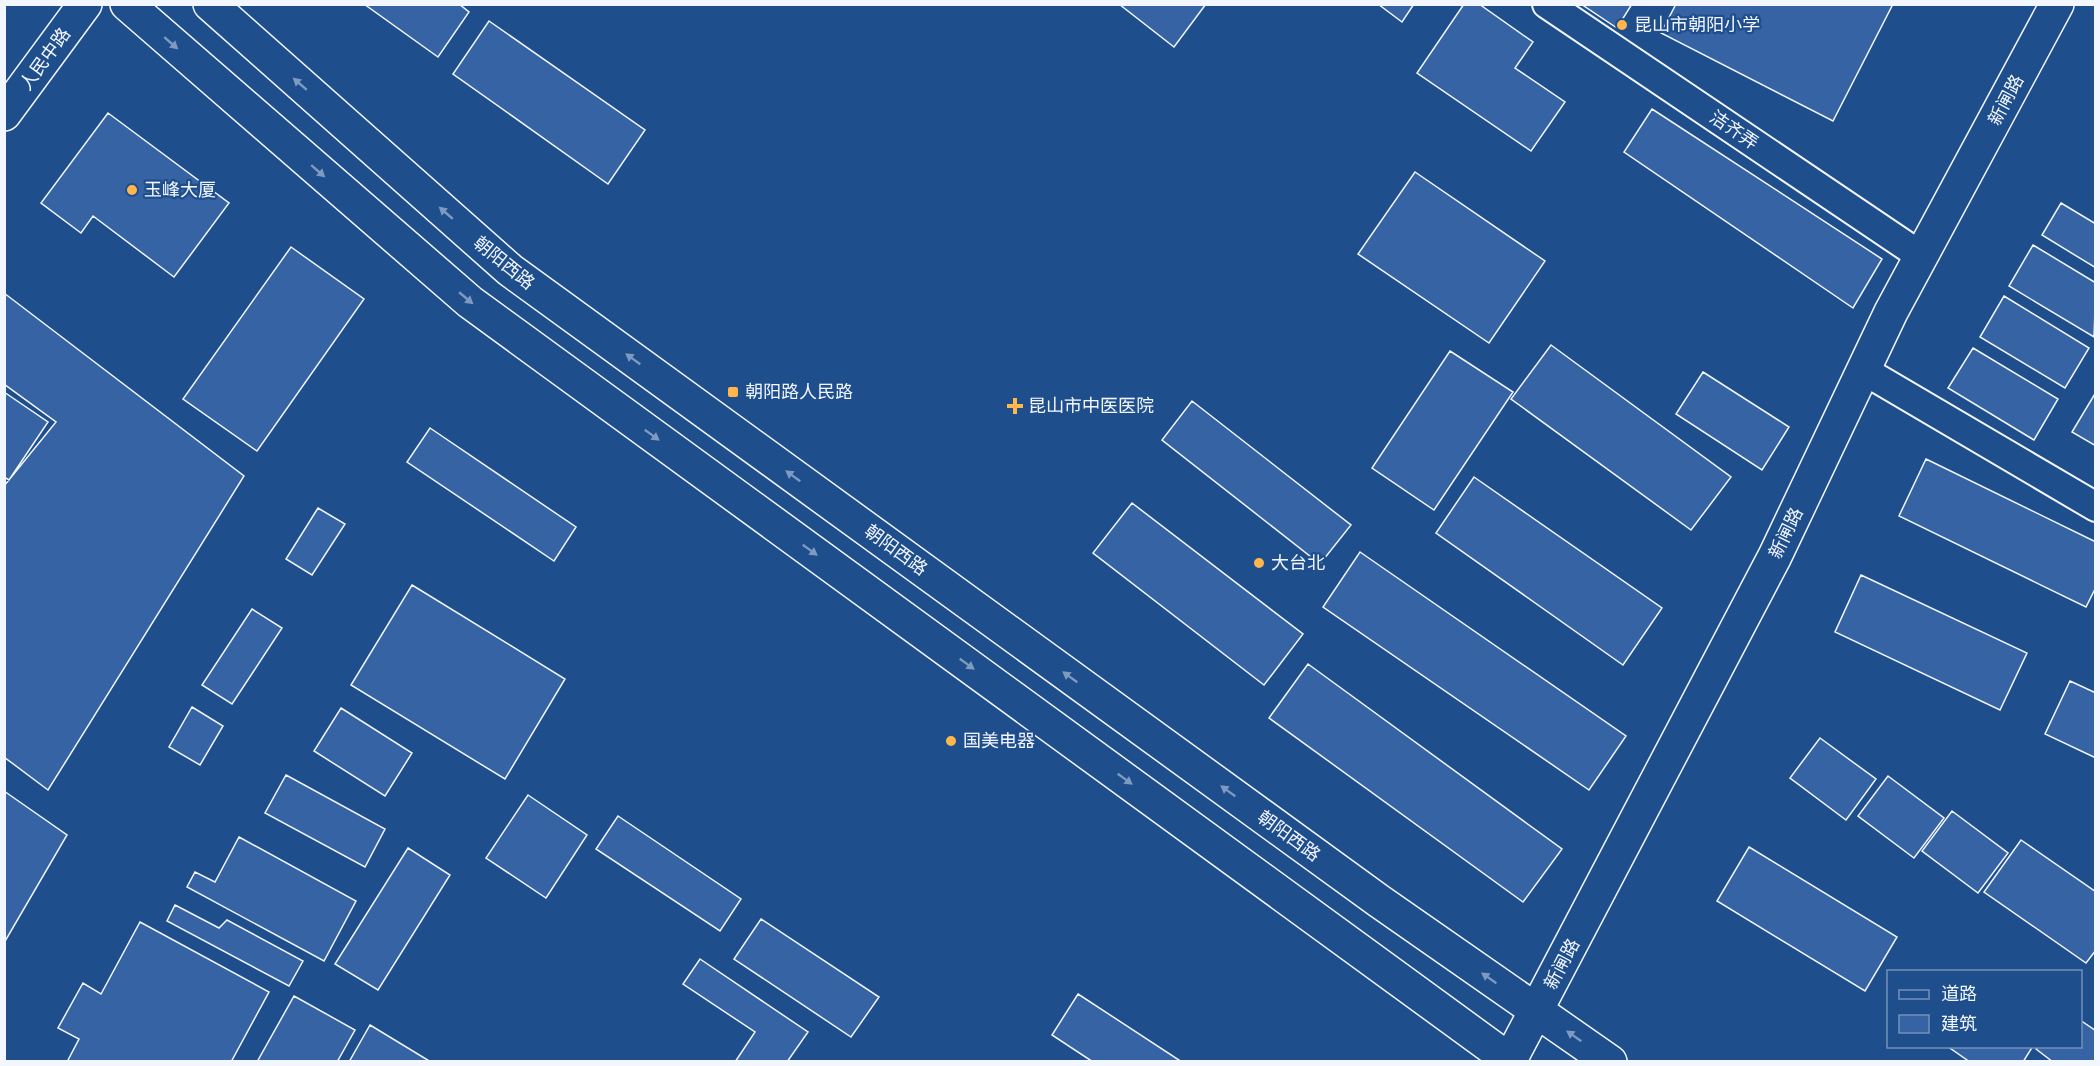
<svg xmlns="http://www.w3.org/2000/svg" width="2100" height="1066" viewBox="0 0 2100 1066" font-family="Arial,'Noto Sans SC',sans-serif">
<rect width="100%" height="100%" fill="#1f4e8c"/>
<path fill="#3563a3" stroke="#f2f6ff" stroke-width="1.5" d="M364,4H459L469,12L438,57Z
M1119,4H1206L1174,47Z
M1378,4H1414L1402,22Z
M1464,4H1479L1533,42L1515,68L1565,102L1531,151L1417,73Z
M1581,4H1632L1617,28Z
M1676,4H1893L1833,121L1661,33Z
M489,21L645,130L608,184L453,74Z
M1652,109L1882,259L1853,308L1624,152Z
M108,113L229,203L174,277L93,216L81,233L41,203Z
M1415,172L1545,261L1489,343L1358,254Z
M2061,203L2096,224V268L2042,235Z
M2033,245L2096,283L2094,337L2009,286Z
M291,247L364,299L257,451L183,399Z
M4,293L244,476L48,790L4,757V486L56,422L4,384Z
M2004,296L2089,348L2065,388L1980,337Z
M1551,345L1731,477L1691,530L1511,399Z
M1973,348L2058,399L2034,440L1948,388Z
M1450,351L1513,392L1434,510L1372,468Z
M1703,372L1789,427L1762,470L1676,414Z
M4,392L48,422L9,480L4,477Z
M2096,392V446L2072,432Z
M1192,401L1351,525L1320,564L1162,440Z
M430,428L576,527L554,561L407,462Z
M1926,459L2096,542V587L2086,607L1899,516Z
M1474,477L1662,608L1623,665L1436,533Z
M1132,503L1303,634L1264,685L1093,553Z
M318,508L345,524L312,575L286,559Z
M1360,552L1626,736L1589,790L1323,607Z
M1861,575L2027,653L2000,710L1835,632Z
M412,585L565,679L505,779L351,685Z
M252,609L282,628L232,704L202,685Z
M1308,664L1562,849L1523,902L1269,718Z
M2070,681L2096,693V758L2045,734Z
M192,707L223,726L200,765L169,747Z
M341,708L412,753L385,796L314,751Z
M1820,738L1876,779L1846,820L1790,778Z
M286,775L385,829L365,867L265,813Z
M1888,776L1944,818L1914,858L1858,816Z
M4,791L67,835L4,943Z
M528,795L587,835L546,898L486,858Z
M1952,811L2008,853L1978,893L1922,851Z
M618,816L741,899L720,931L596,849Z
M239,837L356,901L324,961L187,887L195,872L215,882Z
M2021,840L2096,892V950L2086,963L1984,892Z
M1749,847L1897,937L1865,991L1717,901Z
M408,848L450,875L378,990L335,964Z
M175,905L219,928L227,920L303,961L289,986L167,921Z
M761,919L879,997L851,1037L734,959Z
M140,922L269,992L231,1062H67L79,1039L58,1028L83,983L101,994Z
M700,959L808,1032L787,1062H735L755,1032L683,984Z
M1078,994L1182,1062H1093L1052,1035Z
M294,996L355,1030L337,1062H257Z
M2080,1020L2096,1031V1062H2053L2036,1049L2039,1046H2080Z
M370,1025L431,1062H349Z
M1947,1046H2033L2023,1062H1970Z"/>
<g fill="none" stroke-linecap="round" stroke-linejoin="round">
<defs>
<path id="street" d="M1547,4L1921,256
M1863,370L2096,507"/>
<path id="secondary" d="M4,114L85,4
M1510,1060L1775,556L1891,312L2057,4"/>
<path id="primary" d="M127,4L470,302L1512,1062
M210,4L510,270L1379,901L1610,1062"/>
</defs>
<use href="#street" stroke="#f2f6ff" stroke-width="32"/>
<use href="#secondary" stroke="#f2f6ff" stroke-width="36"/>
<use href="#primary" stroke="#f2f6ff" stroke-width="36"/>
<use href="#street" stroke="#1f4e8c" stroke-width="28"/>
<use href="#secondary" stroke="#1f4e8c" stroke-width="33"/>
<use href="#primary" stroke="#1f4e8c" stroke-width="33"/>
</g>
<defs><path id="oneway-solid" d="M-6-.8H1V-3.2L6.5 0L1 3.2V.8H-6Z" transform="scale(1.5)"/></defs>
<g fill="#7e9ac0">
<use href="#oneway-solid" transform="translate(171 43) rotate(41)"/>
<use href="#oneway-solid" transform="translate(300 84) rotate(-139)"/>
<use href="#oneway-solid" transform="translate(318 171) rotate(41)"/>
<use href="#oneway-solid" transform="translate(446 213) rotate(-139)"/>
<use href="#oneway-solid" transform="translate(466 298) rotate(40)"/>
<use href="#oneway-solid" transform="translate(633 359) rotate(-144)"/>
<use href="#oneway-solid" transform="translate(652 435) rotate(36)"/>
<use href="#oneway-solid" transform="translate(793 476) rotate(-144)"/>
<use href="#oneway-solid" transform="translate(810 550) rotate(36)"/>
<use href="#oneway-solid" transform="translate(967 664) rotate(36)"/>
<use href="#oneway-solid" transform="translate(1070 677) rotate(-144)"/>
<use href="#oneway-solid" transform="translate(1125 779) rotate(36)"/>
<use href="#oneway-solid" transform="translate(1228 791) rotate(-144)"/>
<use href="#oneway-solid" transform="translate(1489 978) rotate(-145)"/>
<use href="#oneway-solid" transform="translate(1574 1036) rotate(-145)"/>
</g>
<g fill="#ffb74d" stroke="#1f4e8c" stroke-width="2">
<circle cx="1622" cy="25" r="6"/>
<circle cx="132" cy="190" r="6"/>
<rect x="727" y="386" width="12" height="12" rx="3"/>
<path d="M1012 397h6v6h6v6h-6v6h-6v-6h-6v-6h6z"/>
<circle cx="1259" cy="563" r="6"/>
<circle cx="951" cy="741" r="6"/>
</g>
<g text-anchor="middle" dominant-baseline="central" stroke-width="4.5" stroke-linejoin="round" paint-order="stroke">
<g font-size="18" fill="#f2f6ff" stroke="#1f4e8c" text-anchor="start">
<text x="1634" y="25">昆山市朝阳小学</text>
<text x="144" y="190">玉峰大厦</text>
<text x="745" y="392">朝阳路人民路</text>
<text x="1028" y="406">昆山市中医医院</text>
<text x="1271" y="563">大台北</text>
<text x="963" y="741">国美电器</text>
</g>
<g font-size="18" fill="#f2f6ff" stroke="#1f4e8c">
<text transform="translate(45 59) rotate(-54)">人民中路</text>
<text transform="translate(2006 100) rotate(-62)">新闸路</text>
<text transform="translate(1734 130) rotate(34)">洁齐弄</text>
<text transform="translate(504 263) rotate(39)">朝阳西路</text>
<text transform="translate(1786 533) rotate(-64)">新闸路</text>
<text transform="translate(896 550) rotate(36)">朝阳西路</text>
<text transform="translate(1289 836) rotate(36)">朝阳西路</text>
<text transform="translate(1562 964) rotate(-62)">新闸路</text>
</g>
</g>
<rect width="2100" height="1066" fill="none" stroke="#f2f6ff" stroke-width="12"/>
<rect x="1887" y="970" width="195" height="78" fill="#1f4e8c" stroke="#7391ba" stroke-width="1.5"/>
<rect x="1899" y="990" width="30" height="9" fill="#1f4e8c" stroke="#7391ba" stroke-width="1.5"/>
<text x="1941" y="1000" font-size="18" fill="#f2f6ff">道路</text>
<rect x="1899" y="1015" width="30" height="18" fill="#3563a3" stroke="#7391ba" stroke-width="1.5"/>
<text x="1941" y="1030" font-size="18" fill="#f2f6ff">建筑</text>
</svg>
